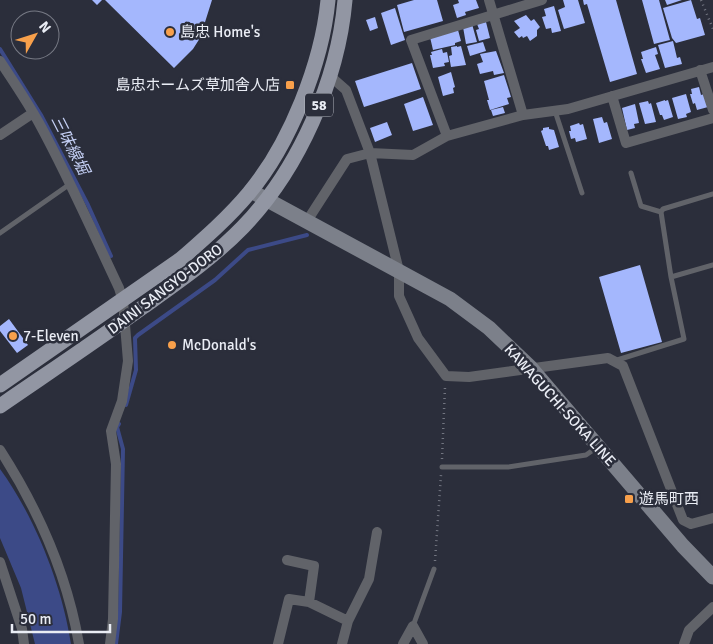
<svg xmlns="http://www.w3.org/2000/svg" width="713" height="644" viewBox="0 0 713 644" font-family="Signika,'Noto Sans JP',sans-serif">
<rect width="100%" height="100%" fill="#2b2e3b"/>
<path fill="#3c4a87" d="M0,469C35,517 62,585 71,644H35L21,588L0,538Z"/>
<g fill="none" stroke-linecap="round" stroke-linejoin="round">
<path stroke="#3c4a87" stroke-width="4" d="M0,49L41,115L88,205L111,256
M126,405L136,370L135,338L138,335L215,280L248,250L307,235
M116,644L120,612L123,449L117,427L119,424"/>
</g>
<path fill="#a4b7fd" d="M92,0H102L97,5Z
M105,0H212L200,38L193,49L174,68Z
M414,0H437L443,21L404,32L397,5Z
M458,0H476L479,8L465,12L466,15L457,18L453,5L459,3Z
M563,0H578L585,23L564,29L558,10L565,7Z
M583,0H616L637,74L610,82L587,4L584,5Z
M642,0H659L670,40L654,44Z
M665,0H682L667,5Z
M691,0L697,19L700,18L705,35L676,43L672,38L663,8Z
M554,6L561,31L552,33L551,28L546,29L542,17L546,16L544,9Z
M395,8L405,40L391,45L381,13Z
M526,15L531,21L534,19L540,27L537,30V36L530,41L527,36L523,38L522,36L519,38L514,32L520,28L514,21Z
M375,17L378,28L370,31L366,20Z
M486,22L490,38L479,41L476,30L479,29L477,24Z
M472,24L477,42L466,44L463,27Z
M458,30L461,41L455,43V45L433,50L430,37Z
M673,41L677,58L680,57L682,64L665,68L658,45Z
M483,42L486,51L470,56L467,46Z
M457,46V47L461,46L466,65L451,67L449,56L452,55L451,47Z
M656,47L658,54L655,55L660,69L646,73L641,59H643L641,52Z
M442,49L443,53L447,52L449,62L444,63L445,66L433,68L430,55H432L431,52Z
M496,51L504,73L494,75L493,71L480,74L477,64L483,62L480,54Z
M412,63L421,89L364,107L355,81Z
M451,72L455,87L453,88L454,93L443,96L438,77Z
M504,75L511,97L507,98L509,104L490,110L487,100H489L484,81Z
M699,87L701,95L704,94L708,107L697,110L695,103L693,104L690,94H692L691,89Z
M686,94L691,112L686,114L687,117L678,119L672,98Z
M423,97L433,125L413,131L404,104Z
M665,100V101L668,100L673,117L664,120L662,115H660L656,103Z
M648,101L649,104L651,103L656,122L645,124L639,103Z
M635,104L639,123L634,124L635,128L627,130L622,108Z
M503,107L505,113L493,116L491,110Z
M602,117L604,123L607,122L612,139L599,143L593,119Z
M387,122L392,135L375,142L370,128Z
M579,123L580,125L583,124L587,139L576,142L575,138L571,139L569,131H571L570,126Z
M549,127V129L554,130L559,147L549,150L548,146H546L541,131L543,130V128Z
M640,265L662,342L621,353L599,277Z
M9,319L28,345L17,353L0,331V326Z"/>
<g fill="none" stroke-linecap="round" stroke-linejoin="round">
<path stroke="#727580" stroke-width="2.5" stroke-dasharray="1 4" stroke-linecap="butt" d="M701,0L713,29
M442,459L445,387
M435,561L441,475"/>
<path stroke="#616369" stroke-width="5" d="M555,111L582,193
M661,212L663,209L713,194
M0,233L70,184
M671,277L713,265
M614,361L684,339L671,277L661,212L641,206L631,173
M442,467H508L586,455L596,448
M413,626L434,569"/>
<path stroke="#616369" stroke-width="10" d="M489,0L523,115
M0,61C13,81 27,101 39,123C68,176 93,233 119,288L123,301L128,361L122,401L111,431L116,464L113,619L110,644
M700,70L713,110
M330,76L346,90L370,153L399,271V296L418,338L446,376L469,377L608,358L623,366L683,520L691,524L713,518
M612,96L626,143L713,118
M0,135L33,113
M447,136L411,40L542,0
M307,221L347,159L370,153L413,155L447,136L523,115L568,109L713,67
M0,450C38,509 67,574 79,644
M287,560L314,566L309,602
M0,562L22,629L24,644
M278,644L289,599L309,602L348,621
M342,644L348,621L369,579L377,532
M403,644L413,626L423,644
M684,644L689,630L713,607"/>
<path stroke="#7c808a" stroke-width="15" d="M251,191L450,299L489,328L531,368L683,546L713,577"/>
<path stroke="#9296a3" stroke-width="15" d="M0,385L181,259C205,238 229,217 249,193C290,144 322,63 328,0
M0,406C48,373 96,341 143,307C178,282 213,258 243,227C299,169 338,80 345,0"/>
</g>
<g fill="#f8a04b" stroke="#2b2e3b" stroke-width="2">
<circle cx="170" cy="32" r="5"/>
<rect x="285" y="80" width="10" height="10" rx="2.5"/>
<circle cx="13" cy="336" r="5"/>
<circle cx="172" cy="345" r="5"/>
<rect x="624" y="494" width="10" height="10" rx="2.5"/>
</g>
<g text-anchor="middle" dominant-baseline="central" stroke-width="5" stroke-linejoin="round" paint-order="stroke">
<rect fill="#2b2e3b" stroke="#b1b4bd" stroke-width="1" x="305" y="93.5" width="28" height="23" rx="4"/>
<g font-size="14" font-weight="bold" fill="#eaedf5">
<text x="319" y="105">58</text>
</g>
<g font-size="15" fill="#eaedf5" stroke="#2b2e3b" text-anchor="start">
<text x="180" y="32">島忠 Home's</text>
<text x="280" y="85" text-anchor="end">島忠ホームズ草加舎人店</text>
<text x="23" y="336">7-Eleven</text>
<text x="182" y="345">McDonald's</text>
<text x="639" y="499">遊馬町西</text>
</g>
<g font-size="15" fill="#eaedf5" stroke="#2b2e3b">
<text transform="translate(165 289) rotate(-37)">DAINI SANGYO-DORO</text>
<text transform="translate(560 405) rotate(48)">KAWAGUCHI-SOKA LINE</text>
</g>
<g font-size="16" font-style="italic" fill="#c3cef3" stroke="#2b2e3b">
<text transform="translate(70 145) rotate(63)">三味線堀</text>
</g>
</g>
<g transform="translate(35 35) rotate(51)"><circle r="24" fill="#2b2e3b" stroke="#777a85"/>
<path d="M0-4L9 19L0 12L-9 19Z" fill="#f8a04b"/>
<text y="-8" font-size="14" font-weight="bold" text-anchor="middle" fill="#eaedf5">N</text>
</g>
<path d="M12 624v8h98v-8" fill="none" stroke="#eaedf5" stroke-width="2.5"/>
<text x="20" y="624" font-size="15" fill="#eaedf5" stroke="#2b2e3b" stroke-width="4" paint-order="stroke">50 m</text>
</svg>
